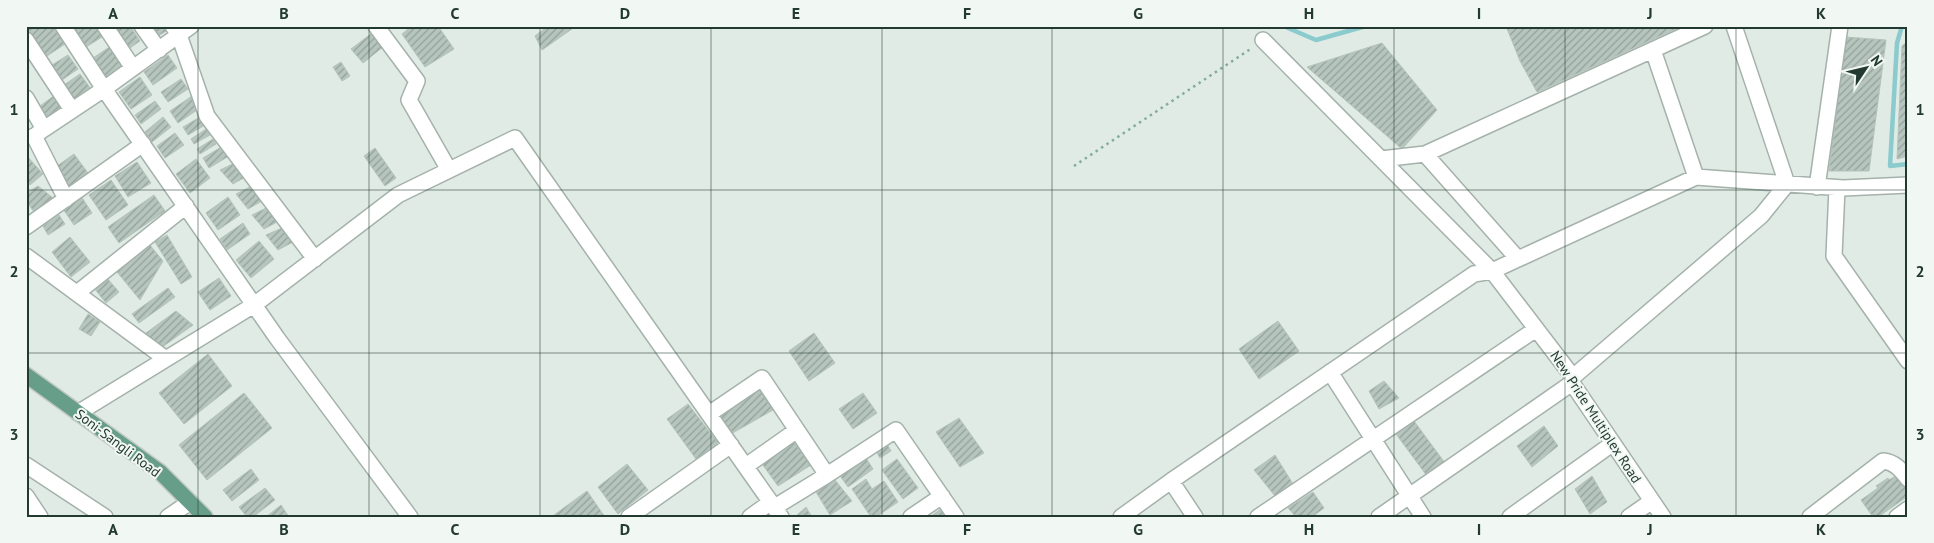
<svg xmlns="http://www.w3.org/2000/svg" width="1934" height="543" viewBox="0 0 1934 543" font-family="'PT Sans',sans-serif">
<defs>
<pattern id="building-hatch" width="6" height="6" patternUnits="userSpaceOnUse" patternTransform="scale(1.25)"><rect width="6" height="6" fill="#b6c5be"/><path d="M-1 1l2-2M0 6l6-6M5 7l2-2" fill="none" stroke="#94a19b"/></pattern>
</defs>
<rect width="100%" height="100%" fill="#e1ebe5"/>
<g fill="none" stroke-linecap="round" stroke-linejoin="round">
<path stroke="#8bcacd" stroke-width="4.5" d="M1287,26L1288,28L1316,40L1366,26
M1902,26L1897,43L1890,166L1908,164"/>
</g>
<path fill="url(#building-hatch)" stroke="#b4c4bb" d="M26,26H52L65,44L47,56Z
M95,26L102,37L86,47L73,27Z
M123,26H130L140,41L127,50L115,32Z
M152,26H166L168,30L158,36Z
M412,26H438L454,49L425,67L402,34Z
M548,26H576L542,50L535,36Z
M1506,26H1682L1537,92L1520,61Z
M372,33L383,47L363,63L351,49Z
M1846,37L1886,40L1869,171H1829Z
M1908,41V156L1897,159L1902,46Z
M1382,43L1437,110L1402,149L1307,67Z
M111,46L125,67L108,79L93,58Z
M68,55L78,69L62,80L52,65Z
M168,55L177,68L153,85L144,72Z
M341,62L350,76L342,81L333,67Z
M80,74L91,89L74,100L64,85Z
M140,77L152,95L131,109L119,92Z
M181,79L188,89L168,102L161,92Z
M55,95L64,108L49,119L40,106Z
M192,96L200,108L178,123L170,111Z
M155,101L161,109L141,124L135,115Z
M163,117L171,127L152,142L145,132Z
M200,117L205,125L188,135L183,127Z
M206,129L210,135L194,144L191,139Z
M175,133L184,145L165,158L157,146Z
M213,139L216,144L200,154L197,149Z
M223,146L229,156L209,168L203,158Z
M375,148L396,178L385,186L364,156Z
M74,154L88,173L67,189L53,169Z
M27,156L43,174L30,185L26,180Z
M196,159L210,178L190,193L176,174Z
M137,162L151,183L128,197L115,176Z
M237,162L247,176L233,184L220,170Z
M111,180L128,205L106,220L89,195Z
M38,186L53,198L34,212L26,201V193Z
M252,186L262,201L248,209L236,194Z
M154,195L165,211L119,243L108,227Z
M81,196L92,213L74,225L63,209Z
M228,197L240,215L218,230L206,213Z
M268,207L279,221L264,229L252,215Z
M59,215L65,224L48,235L43,226Z
M243,223L250,234L227,250L220,239Z
M282,228L293,242L278,250L266,235Z
M167,235L192,277L181,284L155,242Z
M70,237L90,262L71,277L52,252Z
M259,241L274,259L251,278L236,260Z
M149,244L163,261L140,300L117,272Z
M107,278L119,292L106,303L94,288Z
M219,278L231,296L210,310L198,292Z
M168,288L175,297L139,323L132,314Z
M176,311L193,325L158,350L146,333Z
M88,314L100,322L91,336L79,329Z
M1278,321L1299,351L1259,379L1239,349Z
M814,333L835,363L809,381L789,351Z
M208,354L232,386L184,424L159,393Z
M1384,381L1399,398L1379,409L1369,391Z
M758,387L773,410L731,434L717,416Z
M244,393L272,428L207,480L179,445Z
M863,393L877,413L853,429L839,409Z
M688,404L718,443L696,459L667,419Z
M959,418L984,453L960,467L936,432Z
M1414,421L1445,463L1427,476L1396,434Z
M1544,426L1558,446L1532,467L1517,446Z
M793,441L811,465L778,486L760,461Z
M887,444L891,451L880,458L876,451Z
M864,455L873,469L848,487L838,473Z
M1275,455L1293,484L1275,496L1254,470Z
M897,459L918,488L903,499L882,470Z
M627,464L648,490L618,514L598,487Z
M251,469L259,480L232,501L223,490Z
M1897,475L1908,491V496L1878,517H1873L1861,500L1878,488L1876,486L1888,478L1889,480Z
M1592,476L1607,502L1590,514L1575,489Z
M866,479L872,489L884,481L898,502L876,517H871L852,489Z
M835,480L852,501L830,515L816,492Z
M265,488L275,500L253,517H247L239,507Z
M587,491L605,517H556L554,515Z
M1313,492L1324,508L1312,517H1296L1288,508Z
M281,505L289,517H266Z
M806,507L812,517H795Z
M941,509L947,517H930Z"/>
<g fill="none" stroke-linecap="round" stroke-linejoin="round">
<defs>
<path id="street" d="M63,26L104,89L191,26
M105,26L133,68
M142,26L159,50
M173,26L179,35L207,116L315,259
M376,26L417,81L409,100L449,170
M26,40L72,110
M1263,40L1492,271L1573,377L1572,383L1663,517
M1653,50L1696,177
M26,98L44,129L37,134
M44,129L104,89L277,338L410,517
M34,136L66,199
M1425,154L1518,259
M1381,159L1425,154L1705,26
M1817,187L1840,26
M1837,188L1834,256L1908,361
M26,227L143,144
M26,256L166,359
M77,293L186,206
M1330,372L1423,517
M1573,377L1761,216L1787,184L1734,26
M78,413L254,305L398,195L515,138L781,517
M709,414L762,378L827,475L775,507
M26,465L105,517
M746,466L797,430
M827,475L896,430L956,517
M1171,481L1195,517
M26,496L40,517
M168,517L190,502
M629,517L731,445
M750,517L771,502
M911,517L942,496
M1121,517L1171,481L1474,274L1492,271L1696,177L1843,188L1908,185
M1258,517L1536,329
M1379,517L1572,383
M1510,517L1612,444
M1629,517L1652,501
M1810,517L1883,461C1895,462 1901,470 1908,479
M1897,517L1908,509"/>
<path id="primary" d="M26,375L160,472L205,517"/>
</defs>
<use href="#street" stroke="#a4b2ab" stroke-width="18"/>
<use href="#primary" stroke="#c1c8c5" stroke-width="18"/>
<path stroke="#83ad9b" stroke-width="2.5" stroke-dasharray="2.5 4" stroke-linecap="butt" d="M1074,166L1252,48"/>
<use href="#street" stroke="#fff" stroke-width="15"/>
<use href="#primary" stroke="#679e8a" stroke-width="15"/>
</g>
<path fill="none" stroke="#223a31" stroke-width="1" stroke-opacity="0.55" d="M198,26V517M369,26V517M540,26V517M711,26V517M882,26V517M1052,26V517M1223,26V517M1394,26V517M1565,26V517M1736,26V517M26,190H1908M26,353H1908"/>
<g text-anchor="middle" dominant-baseline="central" stroke-width="4" stroke-linejoin="round" paint-order="stroke">
<g font-size="14" fill="#223a31" stroke="#f1f7f3">
<text transform="translate(1596 417) rotate(57)">New Pride Multiplex Road</text>
<text transform="translate(118 443) rotate(37)">Soni-Sangli Road</text>
</g>
</g>
<rect width="1934" height="543" fill="none" stroke="#f1f7f3" stroke-width="55"/>
<g transform="translate(1866 68) rotate(55)" stroke="#f1f7f3" stroke-width="4" paint-order="stroke">
<path d="M0-4L9 19L0 12L-9 19Z" fill="#223a31"/>
<text y="-8" font-size="14" font-weight="bold" text-anchor="middle" fill="#223a31">N</text>
</g>
<rect x="28" y="28" width="1878" height="488" fill="none" stroke="#223a31" stroke-width="2"/>
<g font-size="16" text-anchor="middle" font-weight="bold" fill="#223a31">
<text x="113" y="19">A</text>
<text x="284" y="19">B</text>
<text x="455" y="19">C</text>
<text x="625" y="19">D</text>
<text x="796" y="19">E</text>
<text x="967" y="19">F</text>
<text x="1138" y="19">G</text>
<text x="1309" y="19">H</text>
<text x="1479" y="19">I</text>
<text x="1650" y="19">J</text>
<text x="1821" y="19">K</text>
<text x="14" y="115">1</text>
<text x="1920" y="115">1</text>
<text x="14" y="277">2</text>
<text x="1920" y="277">2</text>
<text x="14" y="440">3</text>
<text x="1920" y="440">3</text>
<text x="113" y="535">A</text>
<text x="284" y="535">B</text>
<text x="455" y="535">C</text>
<text x="625" y="535">D</text>
<text x="796" y="535">E</text>
<text x="967" y="535">F</text>
<text x="1138" y="535">G</text>
<text x="1309" y="535">H</text>
<text x="1479" y="535">I</text>
<text x="1650" y="535">J</text>
<text x="1821" y="535">K</text>
</g>
</svg>
